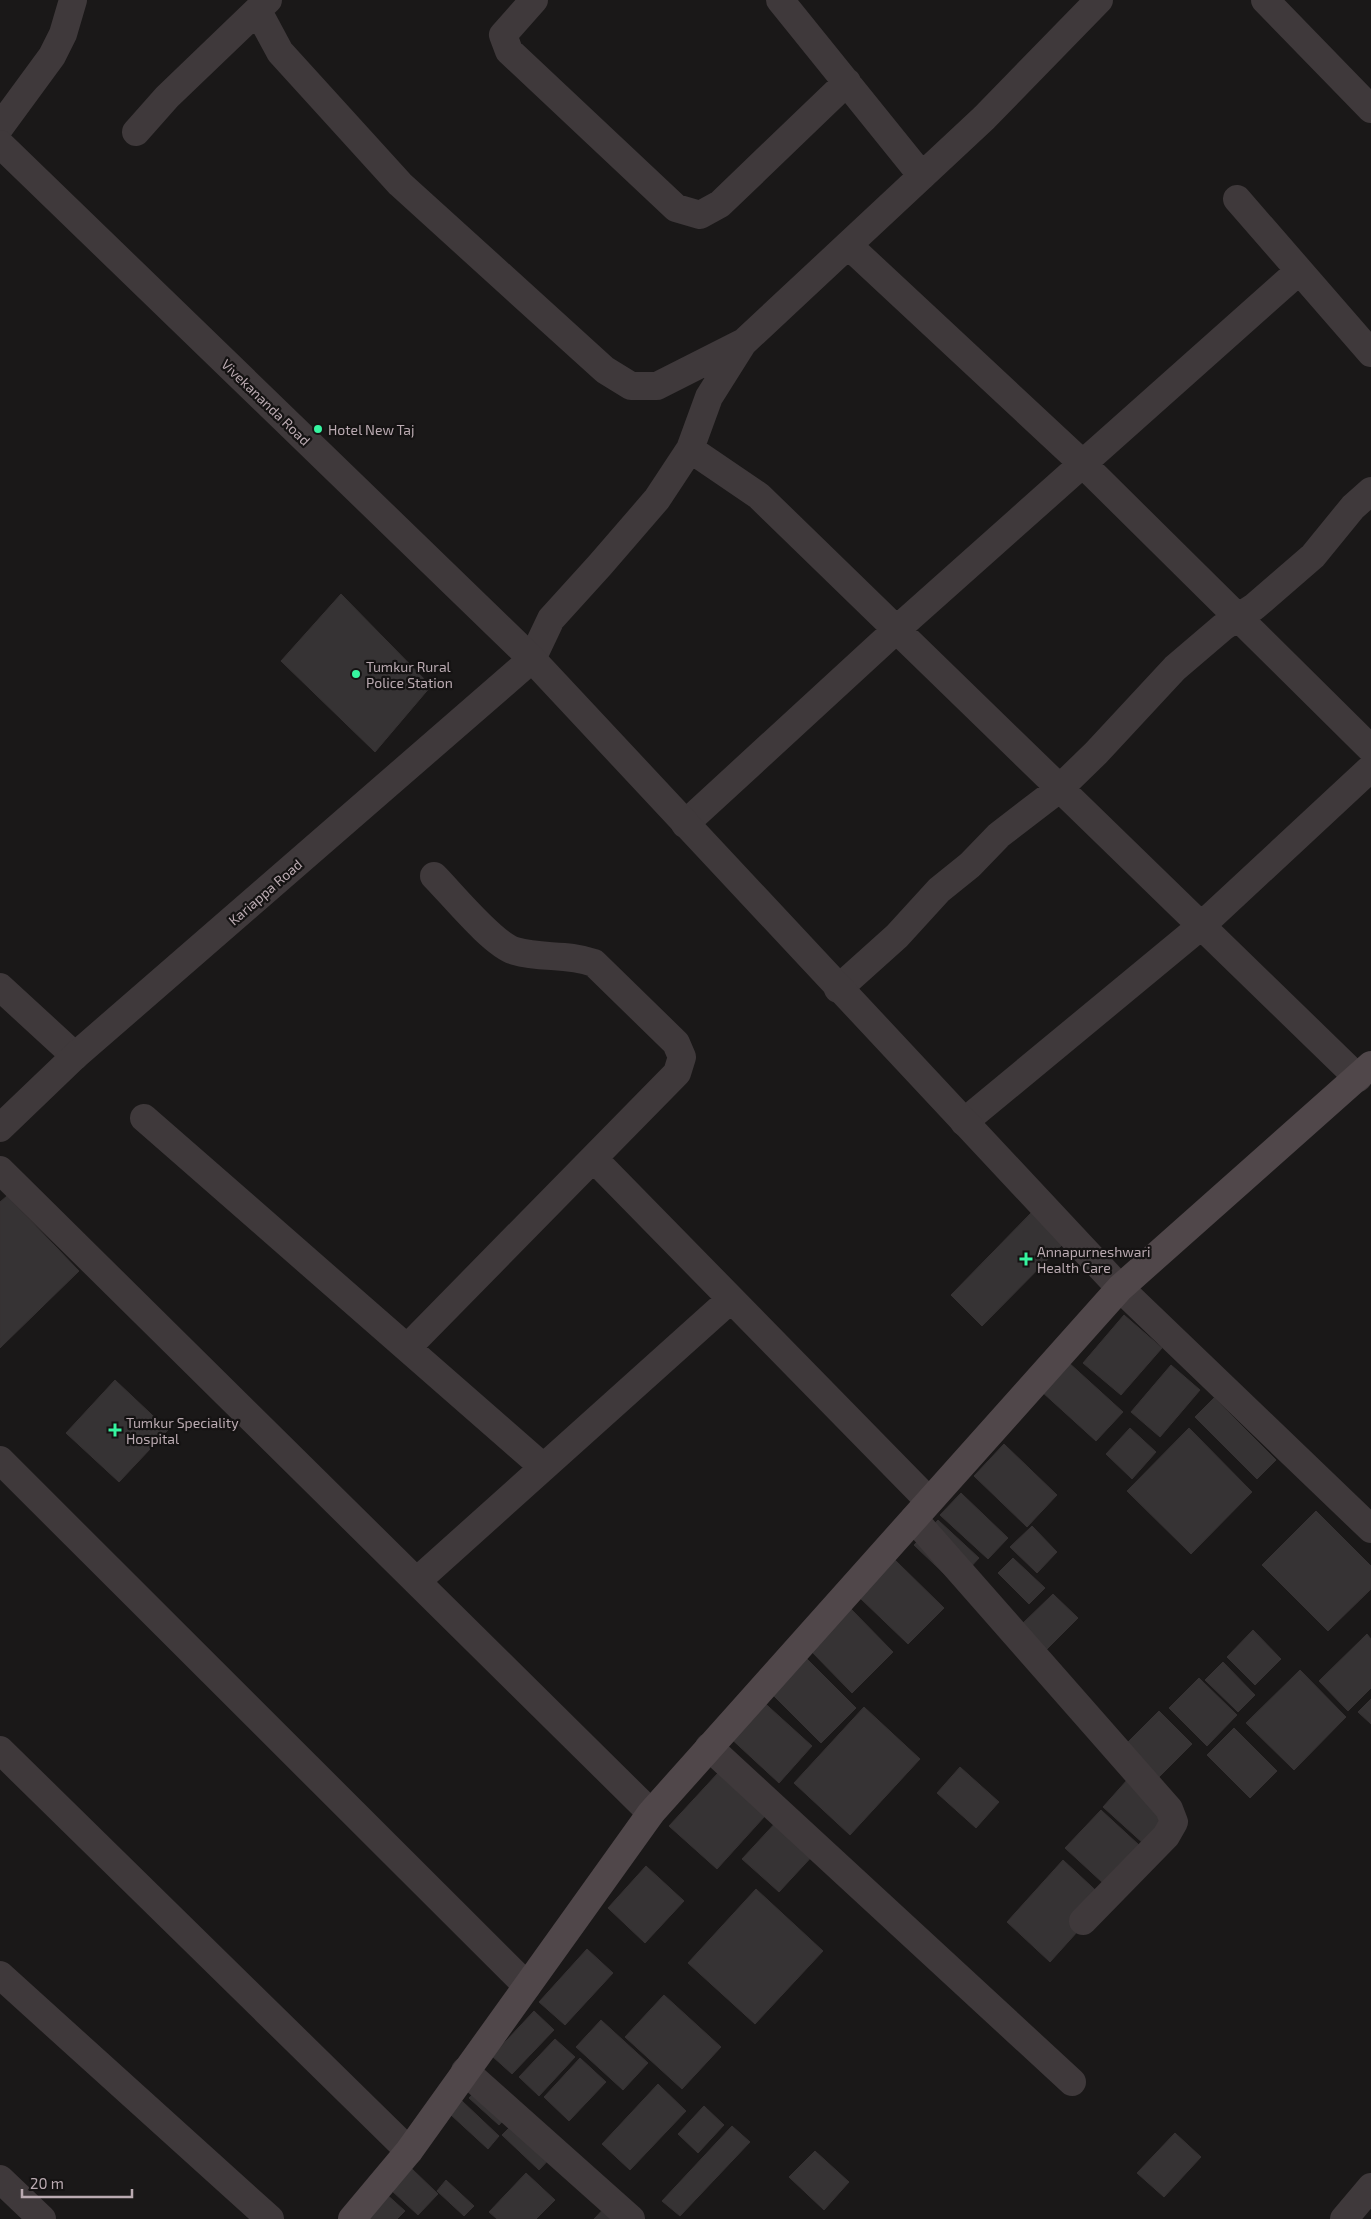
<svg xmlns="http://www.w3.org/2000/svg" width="1371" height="2219" viewBox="0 0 1371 2219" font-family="'Exo 2',sans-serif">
<rect width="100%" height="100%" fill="#1a1818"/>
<path fill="#363334" stroke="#363233" d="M341,594L431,686L375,752L281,661Z
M7,1196L79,1271L0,1348V1202Z
M1031,1213L1063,1244L982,1326L951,1295Z
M1124,1315L1162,1348L1121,1395L1083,1363Z
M1068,1362L1123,1412L1096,1441L1041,1391Z
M1171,1365L1200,1390L1160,1437L1131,1412Z
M115,1380L168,1430L119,1482L66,1433Z
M1214,1398L1276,1460L1257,1479L1195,1417Z
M1130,1428L1156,1452L1132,1479L1106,1454Z
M1189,1428L1252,1492L1191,1554L1127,1491Z
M1004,1444L1057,1495L1027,1527L974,1476Z
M961,1493L1008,1538L988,1559L940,1515Z
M1316,1511L1371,1566V1589L1328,1631L1262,1565Z
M938,1520L979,1558L955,1584L914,1545Z
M1032,1526L1057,1552L1037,1573L1010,1547Z
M1013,1558L1045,1588L1029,1604L998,1573Z
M895,1560L944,1608L908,1644L859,1597Z
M1053,1594L1078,1618L1046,1650L1021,1625Z
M850,1608L893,1652L852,1693L809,1649Z
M1253,1630L1281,1659L1255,1685L1227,1657Z
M1367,1634L1371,1639V1688L1348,1711L1319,1681Z
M804,1656L856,1708L821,1743L769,1691Z
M1223,1662L1255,1695L1238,1712L1205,1680Z
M1300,1670L1346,1717L1294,1770L1246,1723Z
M1199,1678L1237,1715L1207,1746L1169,1708Z
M759,1698L812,1746L779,1783L726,1734Z
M1371,1699V1724L1358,1712Z
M864,1707L920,1759L850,1835L794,1783Z
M1159,1711L1192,1744L1157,1779L1124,1746Z
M1234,1728L1277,1771L1250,1798L1207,1755Z
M960,1767L999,1802L976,1828L937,1793Z
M718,1773L765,1816L717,1869L669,1826Z
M1128,1779L1180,1828L1155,1854L1103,1807Z
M1101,1810L1152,1857L1116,1895L1065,1848Z
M779,1819L816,1852L779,1892L742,1859Z
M1063,1860L1106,1900L1050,1962L1007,1922Z
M646,1866L684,1901L645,1943L608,1908Z
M756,1889L823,1951L755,2024L688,1963Z
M587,1949L613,1973L565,2025L539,2002Z
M664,1995L721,2047L682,2089L625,2037Z
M534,2011L554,2030L512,2074L492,2056Z
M601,2020L648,2063L623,2090L576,2047Z
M555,2039L575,2057L539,2096L519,2077Z
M580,2058L606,2082L569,2121L544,2097Z
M483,2083L512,2111L499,2125L469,2098Z
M658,2084L686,2111L630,2170L602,2144Z
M462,2101L499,2136L488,2149L450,2114Z
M704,2106L724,2125L698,2153L678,2134Z
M517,2120L554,2154L539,2170L502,2135Z
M732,2126L750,2142L680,2216L662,2201Z
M1175,2133L1201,2157L1164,2197L1137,2173Z
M815,2151L849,2182L824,2210L789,2177Z
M411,2168L438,2194L418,2215L391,2190Z
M526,2173L555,2200L536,2219H497L489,2212Z
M446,2180L474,2206L464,2216L437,2191Z
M385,2193L405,2211L397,2219H360Z
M610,2202L628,2219H594Z"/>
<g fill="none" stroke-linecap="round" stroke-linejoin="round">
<path stroke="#3f393b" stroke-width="28" d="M534,0L503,35L509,51L676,208L700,215L720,204L847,82
M780,0L922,176
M1265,0L1371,109
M258,11L280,52L400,184L605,370L631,386H657L742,343
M0,127L52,56L63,34L73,0
M136,132L167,97L268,0
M1237,199L1371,353
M848,245L1083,464L1371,749
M690,449L759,496L1358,1078
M532,659L551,619L600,565L657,499L690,449L709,397L743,343L984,118L1099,0
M685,824L896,630L1299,271
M0,987L75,1056
M838,989L897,936L939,890L970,865L999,835L1059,789L1096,753L1175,668L1223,627L1254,607L1313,556L1353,507L1371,491
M144,1118L543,1467
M964,1122L1201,926L1371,768
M594,1159L929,1501
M0,1170L651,1813
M1120,1288L1371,1529
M407,1348L677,1073L682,1057L676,1043L594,963C566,953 542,959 515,951C493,945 452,894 434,876
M0,1460L527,1986
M914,1519L1169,1809L1174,1822L1166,1836L1083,1921
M417,1581L731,1299
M709,1747L1072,2082
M0,1750L409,2151
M0,1975L270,2219
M465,2071L631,2219
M0,2179L42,2219
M1344,2219L1371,2187"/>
<path stroke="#3f393b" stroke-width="28" d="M0,144L532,659L1120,1288
M0,1128L75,1056L532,659"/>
<path stroke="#50474a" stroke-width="28" d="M352,2219L409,2151L651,1813L1120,1288L1371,1065"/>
</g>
<g fill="#36f5a0" stroke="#151313" stroke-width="2">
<circle cx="318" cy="429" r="5"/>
<circle cx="356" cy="674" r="5"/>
<path d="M1023.5 1251.5h5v5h5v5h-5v5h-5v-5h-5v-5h5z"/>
<path d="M112.5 1422.5h5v5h5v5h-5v5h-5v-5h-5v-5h5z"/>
</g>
<g text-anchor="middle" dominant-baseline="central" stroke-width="4.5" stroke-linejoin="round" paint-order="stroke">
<g font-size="14" fill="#baaab1" stroke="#151313">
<text transform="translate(266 402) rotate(44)">Vivekananda Road</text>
<text transform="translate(265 892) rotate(-41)">Kariappa Road</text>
</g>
<g font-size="14" fill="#baaab1" stroke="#151313" text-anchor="start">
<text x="328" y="429">Hotel New Taj</text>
<text x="366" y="666">Tumkur Rural<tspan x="366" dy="16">Police Station</tspan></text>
<text x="1037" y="1251">Annapurneshwari<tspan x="1037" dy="16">Health Care</tspan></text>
<text x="126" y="1422">Tumkur Speciality<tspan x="126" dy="16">Hospital</tspan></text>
</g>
</g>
<path d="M22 2189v8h110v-8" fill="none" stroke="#baaab1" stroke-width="2.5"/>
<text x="30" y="2189" font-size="15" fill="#baaab1" stroke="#151313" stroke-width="4" paint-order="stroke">20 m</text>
</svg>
